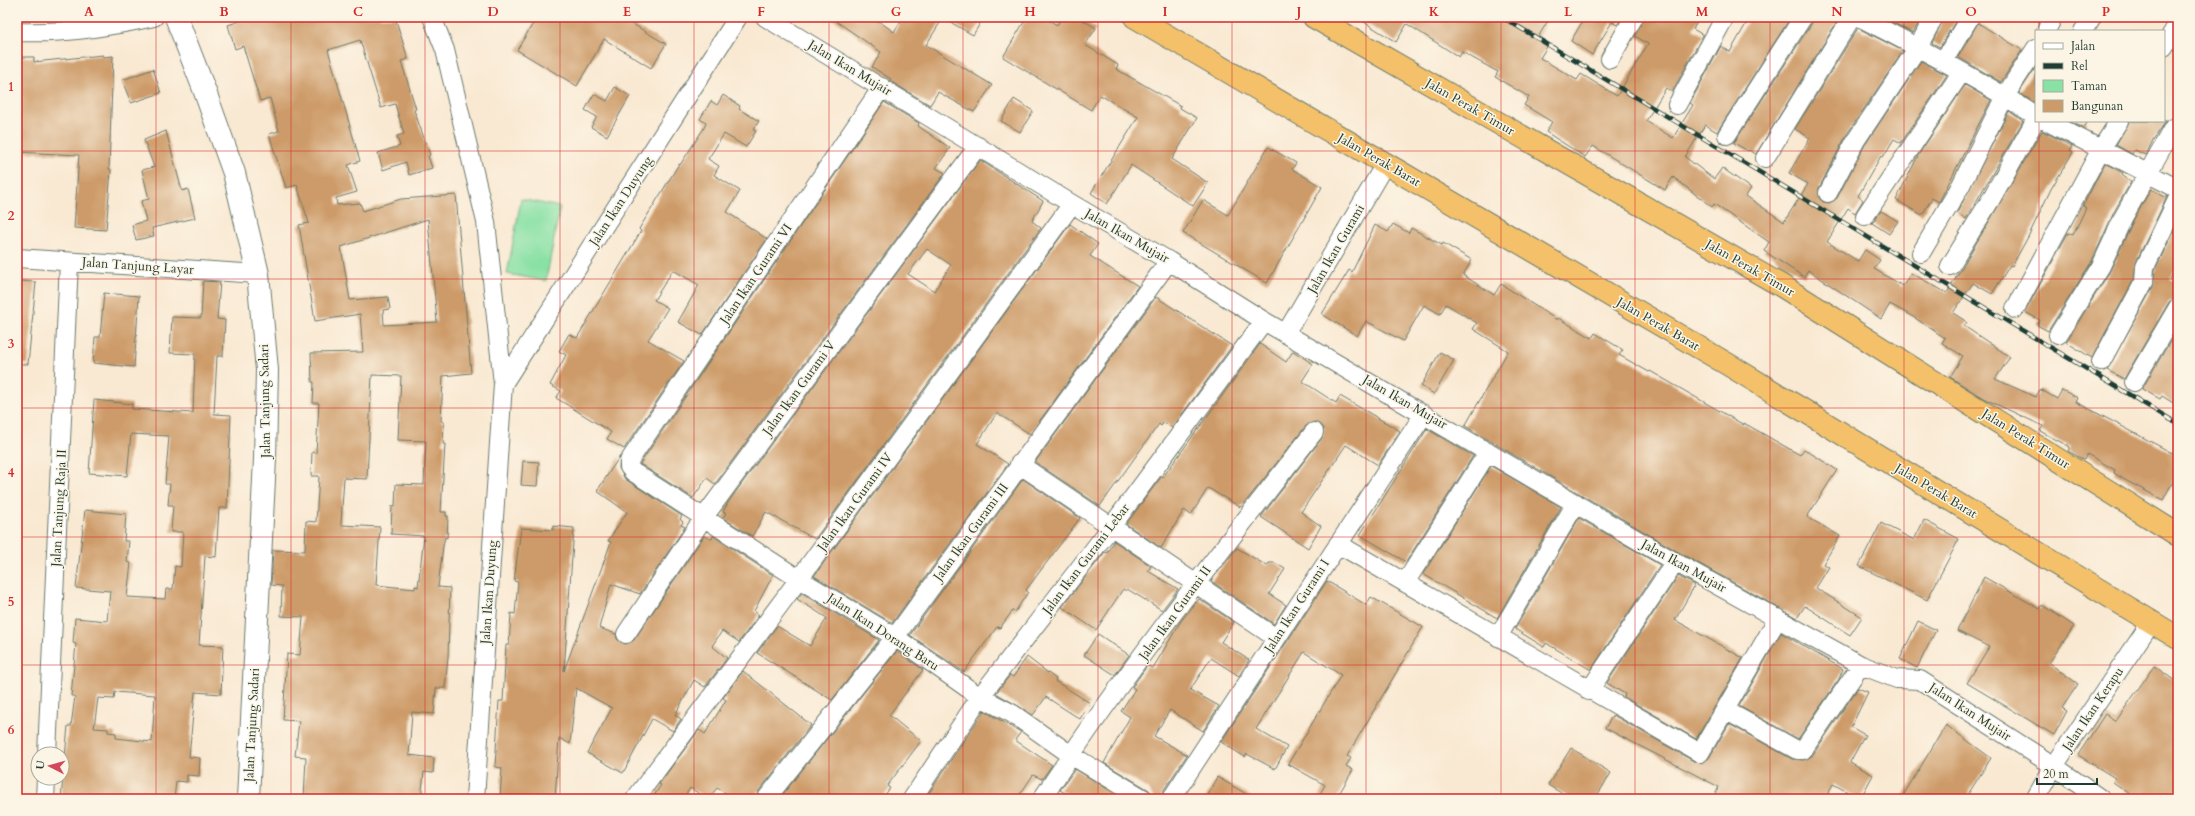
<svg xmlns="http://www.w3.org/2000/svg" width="2195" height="816" viewBox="0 0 2195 816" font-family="Cardo,serif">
<rect width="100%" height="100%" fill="#fcf5e5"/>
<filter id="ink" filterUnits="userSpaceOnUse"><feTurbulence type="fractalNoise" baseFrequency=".025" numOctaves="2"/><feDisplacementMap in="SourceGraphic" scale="8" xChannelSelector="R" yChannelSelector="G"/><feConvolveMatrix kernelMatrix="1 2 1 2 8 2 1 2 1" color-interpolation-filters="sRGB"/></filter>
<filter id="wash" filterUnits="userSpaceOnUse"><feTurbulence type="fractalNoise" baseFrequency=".012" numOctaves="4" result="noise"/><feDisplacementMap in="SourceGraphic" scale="16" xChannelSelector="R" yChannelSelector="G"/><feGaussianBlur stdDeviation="0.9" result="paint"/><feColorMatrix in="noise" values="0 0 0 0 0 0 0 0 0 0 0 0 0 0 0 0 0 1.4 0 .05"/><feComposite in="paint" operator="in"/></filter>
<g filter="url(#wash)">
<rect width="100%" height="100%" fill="#f9e9d3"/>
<path fill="#89e1a6" stroke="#548f6d" d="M521,199L560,207L546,281L507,274Z"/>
<g id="blocks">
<path fill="#cd9b69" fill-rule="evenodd" d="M252,17H395L408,59L401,61L416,109L414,110L430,155L428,156L432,168L409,175L406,162L383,170L378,153L400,146L397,136L404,134L395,104L381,108L360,40L328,50L360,161L348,165L357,192L336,198L337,205L360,203L363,211L401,199L456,195L471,373L443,376L441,421L444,422L443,444H445L441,512H446V516H448L447,538L445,537L443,546L438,587L450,588L448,657L445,688H436L434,714L412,712L409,755L434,758L433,773L424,772L421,799H304L306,757L295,756L299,721L283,720L287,654L300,655L303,617L281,616L282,586L271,585L273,550L305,551L306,521L316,522L319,476H311L312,452L316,453L319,403H313L314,382H312L311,353L363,352L360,314L315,321L299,225L309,223L297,185L286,188L269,134L279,131L270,98L260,101L243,46L235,49L228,25ZM428,219L437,322L384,325L383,310L390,309L388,297L350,300L341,247ZM372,375L401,376L398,440L426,441L424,485L396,484L395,506H392L391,534L424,536L418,587L415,586V589L376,585L380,527L342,525L341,523L344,478L367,479Z
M537,17H621L666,44L651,68L604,39L577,86L517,50Z
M830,17H873L894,32L903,17H984L973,35L943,18L926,45L992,85L974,112L938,92L930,105L890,81L891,79L872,67L881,52Z
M1027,17H1044L1057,25L1062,17H1078L1096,28L1085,45L1118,65L1116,69L1181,106L1180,108L1197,118L1172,159L1208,183L1193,206L1131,165L1107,204L1091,193L1138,117L1100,95L1091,110L1003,57Z
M1356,17H1550L1537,39L1548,45L1540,58L1577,80L1581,74L1617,96L1648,44L1635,36L1644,17H1700L1693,29L1703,35L1672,92L1666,88L1646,121L1673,138L1693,105L1690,103L1721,46L1730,52L1750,17H1791L1717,132L1705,125L1685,157L1714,179L1722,168L1751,188L1746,196L1784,222L1808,184L1789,173L1810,138L1795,129L1858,28L1903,51L1847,134L1819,188V198L1823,202L1829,203L1837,198L1865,145L1921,61L1947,75L1901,143L1894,139L1883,157L1881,156L1858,196L1863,200L1855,213L1848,208L1827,242L1858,261L1865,250L1880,260L1874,269L1903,286L1911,273L1947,293L2042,131L2072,146L2070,150L2073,152L2051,189L2028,237L2012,266L2010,265L1992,294L1973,283L1953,313L1967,322L1964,326L2010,357L1995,379L2036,397L2040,389L2057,399L2062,390L2078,398L2076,402L2178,456V472L2163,500L2125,480L2114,473L2115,470L2087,454L2084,460L2070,452L2068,451L2070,447L2040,431L2043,426L1983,398L1950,377L1963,356L1942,343L1945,338L1915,318L1890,304L1881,319L1808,270L1804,277L1764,251L1769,242L1714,204L1712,207L1673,177L1665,190L1593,146L1585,157L1546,132L1552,122L1524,105L1529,97L1495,77L1498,72L1462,52L1459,57L1407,24L1396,42Z
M1585,17H1622L1617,25L1612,22L1592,55L1571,41Z
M1813,17H1840L1756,154L1749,150L1748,151L1734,143L1812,23Z
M1882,17H1922L1913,33Z
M1944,17H1958L1940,47L1932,43Z
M1978,23L2022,50L2001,82L1958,57Z
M103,55V57L113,56L109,169L111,170L106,230L74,228L79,155L17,152L20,72H17V57H34V62Z
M2036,67V99L2034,102L2019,93Z
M153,69L161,93L131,103L122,80Z
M1965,85L1991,100L1939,202L1932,198L1922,215L1896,200L1919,154Z
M615,87L630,96L607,136L591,127L597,117L585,110L594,94L607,101Z
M723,95L740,106L739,109L759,121L753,130L756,131L746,147L724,134L708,159L719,166L714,175L740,191L727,212L767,239L702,335L678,322L699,285L673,270L654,300L668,308L648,340L684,361L624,449L607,439L611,432L556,398L561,391L550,385L566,355L559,351L569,334L577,338L641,231L639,229L679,164L680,165L704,128L706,123L700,119L711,101L717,105Z
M1014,99L1033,111L1020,132L1001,121Z
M884,102L919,123L918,126L950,148L936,168L945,173L715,484L707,478L693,498L640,464Z
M2009,111L2023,121L1966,219L1957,213Z
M2069,121H2087L2083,128Z
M2129,121H2166L2153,140L2146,155L2134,150L2132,154L2116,145Z
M166,131L182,191L188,189L195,218L152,228L154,236L136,240L132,225L146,221L141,201L149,199L142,170L154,167L144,140Z
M1268,147L1296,163L1292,169L1322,187L1267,283L1183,233L1203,200L1228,215Z
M980,160L1043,201L1032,221L1041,228L815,539L766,512L752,536L723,518L726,513L723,512L729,501ZM927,249L951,265L934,291L908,274Z
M2105,163L2123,173L2122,176L2131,182L2114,212L2092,261L2048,331L2037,325L2040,320L2025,312L2068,233L2073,235L2086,208L2083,206Z
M2151,189L2165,197L2168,195L2136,262L2134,279L2092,358L2066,342L2110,271L2133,221Z
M1881,211L1898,221L1889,234L1872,223Z
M2178,222V264L2170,279L2178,285V297L2169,302L2124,379L2107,370L2153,287L2155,270Z
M1070,224L1098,244L1090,256L1138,286L1030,434L997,413L977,444L1008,464L892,623L814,576Z
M1393,224L1409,233L1411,228L1442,245L1443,243L1472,260L1463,275L1494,295L1501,284L1557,320L1558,318L1592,338L1595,333L1623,350L1619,355L1649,372L1650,371L1744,425V423L1800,455L1804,449L1837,470L1807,517L1840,536L1823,564L1829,567L1816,588L1862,617L1850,635L1805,606L1797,618L1680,553L1465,426L1508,351L1473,329L1477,323L1446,304L1440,314L1424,305L1403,341L1366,321L1357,336L1322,314L1349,270L1352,272L1375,225L1388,232Z
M17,281L36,282L28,364H17Z
M203,281L220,282L217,319L225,320L223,356H217L214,414L231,415L227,508H219L216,557L205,556L199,645L223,646L221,694L195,692L189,757L200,758L199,776L187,775V782L176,781L174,799H61L68,726H71L75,696H71L76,644L73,643L75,618L107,621L110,591L76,588L85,510L126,514L124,541H129L127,562L131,563L127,597L165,599L166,589H173L175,566L181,567L183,532H171L173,505H168L170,484H165L169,436L131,434L127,476L89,473L94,400L132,404V409L193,413L195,354L170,353L172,317L201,318ZM115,692L155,695L152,742L116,738V733L108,732V729L94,728L98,698L114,699Z
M104,293L139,296L134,367L93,363L95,337H100Z
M1156,297L1232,346L1172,428L1164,422L1161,426L1159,424L1100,506L1035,462Z
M2174,335L2178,337V406L2162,396L2160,399L2142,389Z
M1260,344L1286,362L1293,351L1313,364L1302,381L1336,403L1340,396L1400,431L1378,465L1346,445L1301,512L1321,526L1308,548L1261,517L1322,438L1324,428L1315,422L1306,426L1243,505L1240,507L1208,488L1191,515L1184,510L1161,548L1126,524L1162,476L1163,477Z
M1440,352L1454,360L1434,394L1421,386Z
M1427,429L1473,456L1406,562L1360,535Z
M620,456L619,468L625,479L682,516L680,519L683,522L681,525L685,527L640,594L611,584L599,628L616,634L617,639L625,644L634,640L704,536L712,539L713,536L773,575L754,611L759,615L739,642L722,631L712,646L727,658L705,687L694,680L675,715L681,719L673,731L652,719L623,773L587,753L612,708L576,688L570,744L559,738L555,799H500L502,768L495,767L499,701H503L506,645H509L511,613L515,614L518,582L514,581L521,528L553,530V526L574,528L564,671L611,542L608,541L627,512L597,491Z
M523,461L539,462L537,486L521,485Z
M1491,466L1561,507L1497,618L1423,574Z
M1023,479L1080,518L1026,590L1028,592L1015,612L1013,610L1000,628L997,627L964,672L910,635Z
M1579,518L1660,565L1591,670L1546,643L1544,647L1515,629Z
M1924,520L1959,539L1927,600L1859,566L1881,523L1914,540Z
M1114,541L1151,566L1148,571L1178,589L1162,610L1127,589L1126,591L1123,589L1096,630L1062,607L1105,552L1107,553Z
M1237,548L1267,566L1269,563H1275L1285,569L1269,594L1286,605L1274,624L1211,581Z
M1678,576L1695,585L1675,620L1743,658L1696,739L1624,697L1625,694L1607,683Z
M1984,577L2040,609L2042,605L2074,626L2049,663L2078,684L2062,708L2067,711L2054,735L1967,683L1989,647L1957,631Z
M1327,581L1366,605L1371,597L1423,627L1347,756L1351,758L1346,766L1353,770L1336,799H1317L1325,785L1288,764L1341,675L1304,652L1256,729L1287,747L1275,769L1247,754L1245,757L1221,742Z
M802,593L879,640L832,700L757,653L777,626L810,646L827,618L797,599Z
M1199,599L1234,622L1221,642L1249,660L1239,676L1211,658L1190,690L1219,706L1203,731L1170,710L1154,736L1187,755L1162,793L1161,799H1154L1149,790L1104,763L1130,717L1121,711L1135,689L1132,687L1147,666L1153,668L1181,621Z
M1918,621L1936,630L1917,668L1900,659Z
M1781,633L1843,669L1839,679L1798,739L1739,706Z
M1098,634L1129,655L1115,675L1084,655Z
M897,651L923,670L889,715L921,741L887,786L890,788L882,799H779Z
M1027,657L1056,679L1055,681L1090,703L1080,719L1046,697L1033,715L996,693L1010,675L1013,677Z
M2154,666L2178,683V786L2170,799H2137L2113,782L2115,778L2078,755L2105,714L2116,721Z
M743,671L811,725L758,792L756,799H735L717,788L708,799L690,788L683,799H652L661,785L659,784L699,730L705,734L726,700L723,698Z
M1858,688L1868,692L1851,727L1865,735L1850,762L1873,775L1860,799L1833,784L1825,799H1712L1719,787L1605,728L1613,715L1695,762L1700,763L1709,758L1729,724L1792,759L1803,760L1812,756Z
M984,711L1021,732L1015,740L1052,765L1042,779L1033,775L1017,799H925Z
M1946,725L1991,758L1965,799H1901Z
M1571,748L1611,773L1595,799H1571L1548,785Z
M1075,769L1124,799H1075L1060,790Z
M1217,777L1255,799H1205Z"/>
</g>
</g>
<g filter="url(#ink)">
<use href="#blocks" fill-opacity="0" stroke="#6b796c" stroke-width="1"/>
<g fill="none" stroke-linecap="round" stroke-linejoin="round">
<defs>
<path id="minor" d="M432,17L445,50L486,222L503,384L475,799
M765,17L1072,204L1169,261L1264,321L1675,562L1861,665L1897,679L1920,680L2054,766L2101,799
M1859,17C1920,48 1979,79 2036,116
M2046,31L2053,17
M2083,31L2092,17
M17,32C64,34 108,27 154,17
M2164,47L2178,23
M1610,59L1634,17
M1944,60L1970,17
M882,87L629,461V467L633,472L799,579L895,637L980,697L1013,714L1071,755L1144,799
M1677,105L1725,17
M2046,121L2178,189
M1727,135L1803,17
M1765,158L1852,17
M1828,193L1856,140L1918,47L1934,17
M1865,216L1961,73
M1921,253L1960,187L2005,96L2036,48
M17,258L258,274
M1950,266L1991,199L2036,119
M2015,309L2101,149L2119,121
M1286,333L1385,164
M2058,335L2101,266L2124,216L2173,128
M2101,362L2144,282L2145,267L2178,198
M2134,382L2178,307
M503,384L738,17
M1019,464L1276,638
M1338,544L1700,753L1778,618
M1405,583L1488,452
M626,634L704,517L978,146
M1498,637L1576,503
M1589,691L1675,562
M1725,710L1797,750H1803L1861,665
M47,754L69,262
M45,799L46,778
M635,799L799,579L1072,204
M766,799L895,637L1169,261
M912,799L980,697L1111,527L1264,321
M1042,799C1125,671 1220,552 1314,432
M1171,799L1424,414
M2035,799L2054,766L2152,621"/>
<path id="tertiary" d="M176,17L204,89L234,173L258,274L267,370L265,459L248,799"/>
<path id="trunk" d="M1135,17L1729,365L2178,638
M1314,17L1782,286L2178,535"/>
</defs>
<use href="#minor" stroke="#6b796c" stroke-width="20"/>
<use href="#tertiary" stroke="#6b796c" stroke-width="24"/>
<use href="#trunk" stroke="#6b796c" stroke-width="24"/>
<use href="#minor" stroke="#fff" stroke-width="18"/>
<use href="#tertiary" stroke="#fff" stroke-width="22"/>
<use href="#trunk" stroke="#f4c16b" stroke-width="22"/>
<defs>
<path id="rail" d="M1502,17L2178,424"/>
</defs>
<use href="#rail" stroke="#1f3d34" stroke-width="4.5"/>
<use href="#rail" stroke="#fcf5e5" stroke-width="3" stroke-dasharray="9" stroke-linecap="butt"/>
</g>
</g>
<path fill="none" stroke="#d62828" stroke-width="1" stroke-opacity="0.55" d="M156,17V799M291,17V799M425,17V799M560,17V799M694,17V799M829,17V799M963,17V799M1098,17V799M1232,17V799M1366,17V799M1501,17V799M1635,17V799M1770,17V799M1904,17V799M2039,17V31M2039,121V799M17,151H2178M17,279H2178M17,408H2178M17,537H2178M17,665H2178"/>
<g text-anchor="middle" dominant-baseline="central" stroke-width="3" stroke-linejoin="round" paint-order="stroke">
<g font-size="13" fill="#1f3d34" stroke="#fcf5e5">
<text transform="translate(850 68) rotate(31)">Jalan Ikan Mujair</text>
<text transform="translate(1470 107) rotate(30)">Jalan Perak Timur</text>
<text transform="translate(1379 160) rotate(30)">Jalan Perak Barat</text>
<text transform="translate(621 201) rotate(-57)">Jalan Ikan Duyung</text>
<text transform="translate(1127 236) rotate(30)">Jalan Ikan Mujair</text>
<text transform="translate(1336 249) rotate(-60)">Jalan Ikan Gurami</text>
<text transform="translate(138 266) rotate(4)">Jalan Tanjung Layar</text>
<text transform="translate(1750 268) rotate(30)">Jalan Perak Timur</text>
<text transform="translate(756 274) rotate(-56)">Jalan Ikan Gurami VI</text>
<text transform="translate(1658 324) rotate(30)">Jalan Perak Barat</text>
<text transform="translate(799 388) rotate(-54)">Jalan Ikan Gurami V</text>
<text transform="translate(265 401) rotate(-91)">Jalan Tanjung Sadari</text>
<text transform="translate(1405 402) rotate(30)">Jalan Ikan Mujair</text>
<text transform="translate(2026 439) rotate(32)">Jalan Perak Timur</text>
<text transform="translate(1936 491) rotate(31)">Jalan Perak Barat</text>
<text transform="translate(855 502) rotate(-54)">Jalan Ikan Gurami IV</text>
<text transform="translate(59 508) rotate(-87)">Jalan Tanjung Raja II</text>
<text transform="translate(971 532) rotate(-54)">Jalan Ikan Gurami III</text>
<text transform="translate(1086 559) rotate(-53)">Jalan Ikan Gurami Lebar</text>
<text transform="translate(1684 566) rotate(29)">Jalan Ikan Mujair</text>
<text transform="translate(489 592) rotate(-86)">Jalan Ikan Duyung</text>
<text transform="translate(1297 606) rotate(-57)">Jalan Ikan Gurami I</text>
<text transform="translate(1175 613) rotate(-54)">Jalan Ikan Gurami II</text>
<text transform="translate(883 632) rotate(33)">Jalan Ikan Dorang Baru</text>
<text transform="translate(2093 709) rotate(-56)">Jalan Ikan Kerapu</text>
<text transform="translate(1970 712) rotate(33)">Jalan Ikan Mujair</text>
<text transform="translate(252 725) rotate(-87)">Jalan Tanjung Sadari</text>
</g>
</g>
<rect width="2195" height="816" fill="none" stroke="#fcf5e5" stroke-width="44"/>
<rect x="2035" y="30" width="130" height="92" fill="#fcf5e5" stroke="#a4ab9e"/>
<rect x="2043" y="43" width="20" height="6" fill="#ffffff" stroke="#a4ab9e"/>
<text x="2071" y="50" font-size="12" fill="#1f3d34">Jalan</text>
<rect x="2043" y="63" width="20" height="6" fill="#1f3d34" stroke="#a4ab9e"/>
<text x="2071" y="70" font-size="12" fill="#1f3d34">Rel</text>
<rect x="2043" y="80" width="20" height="12" fill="#89e1a6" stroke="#a4ab9e"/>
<text x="2071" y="90" font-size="12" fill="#1f3d34">Taman</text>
<rect x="2043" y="100" width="20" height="12" fill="#cd9b69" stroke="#a4ab9e"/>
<text x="2071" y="110" font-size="12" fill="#1f3d34">Bangunan</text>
<g transform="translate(50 766) rotate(276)"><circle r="19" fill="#fcf5e5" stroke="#a4ab9e"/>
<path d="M0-3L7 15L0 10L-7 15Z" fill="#d1495b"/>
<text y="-6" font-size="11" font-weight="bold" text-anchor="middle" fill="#1f3d34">U</text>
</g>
<path d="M2037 778v6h60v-6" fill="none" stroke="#1f3d34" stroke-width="2"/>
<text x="2043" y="778" font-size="12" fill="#1f3d34" stroke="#fcf5e5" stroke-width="3" paint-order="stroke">20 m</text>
<rect x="22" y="22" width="2151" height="772" fill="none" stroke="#d62828" stroke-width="1.5"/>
<g font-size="13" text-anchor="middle" font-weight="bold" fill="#d62828">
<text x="89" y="16">A</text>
<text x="224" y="16">B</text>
<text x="358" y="16">C</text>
<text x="493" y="16">D</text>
<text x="627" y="16">E</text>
<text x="761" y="16">F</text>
<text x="896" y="16">G</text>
<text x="1030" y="16">H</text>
<text x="1165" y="16">I</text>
<text x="1299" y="16">J</text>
<text x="1434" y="16">K</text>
<text x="1568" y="16">L</text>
<text x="1702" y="16">M</text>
<text x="1837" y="16">N</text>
<text x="1971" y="16">O</text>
<text x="2106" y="16">P</text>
<text x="11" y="91">1</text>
<text x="11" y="220">2</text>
<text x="11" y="348">3</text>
<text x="11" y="477">4</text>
<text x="11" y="606">5</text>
<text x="11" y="734">6</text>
</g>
</svg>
